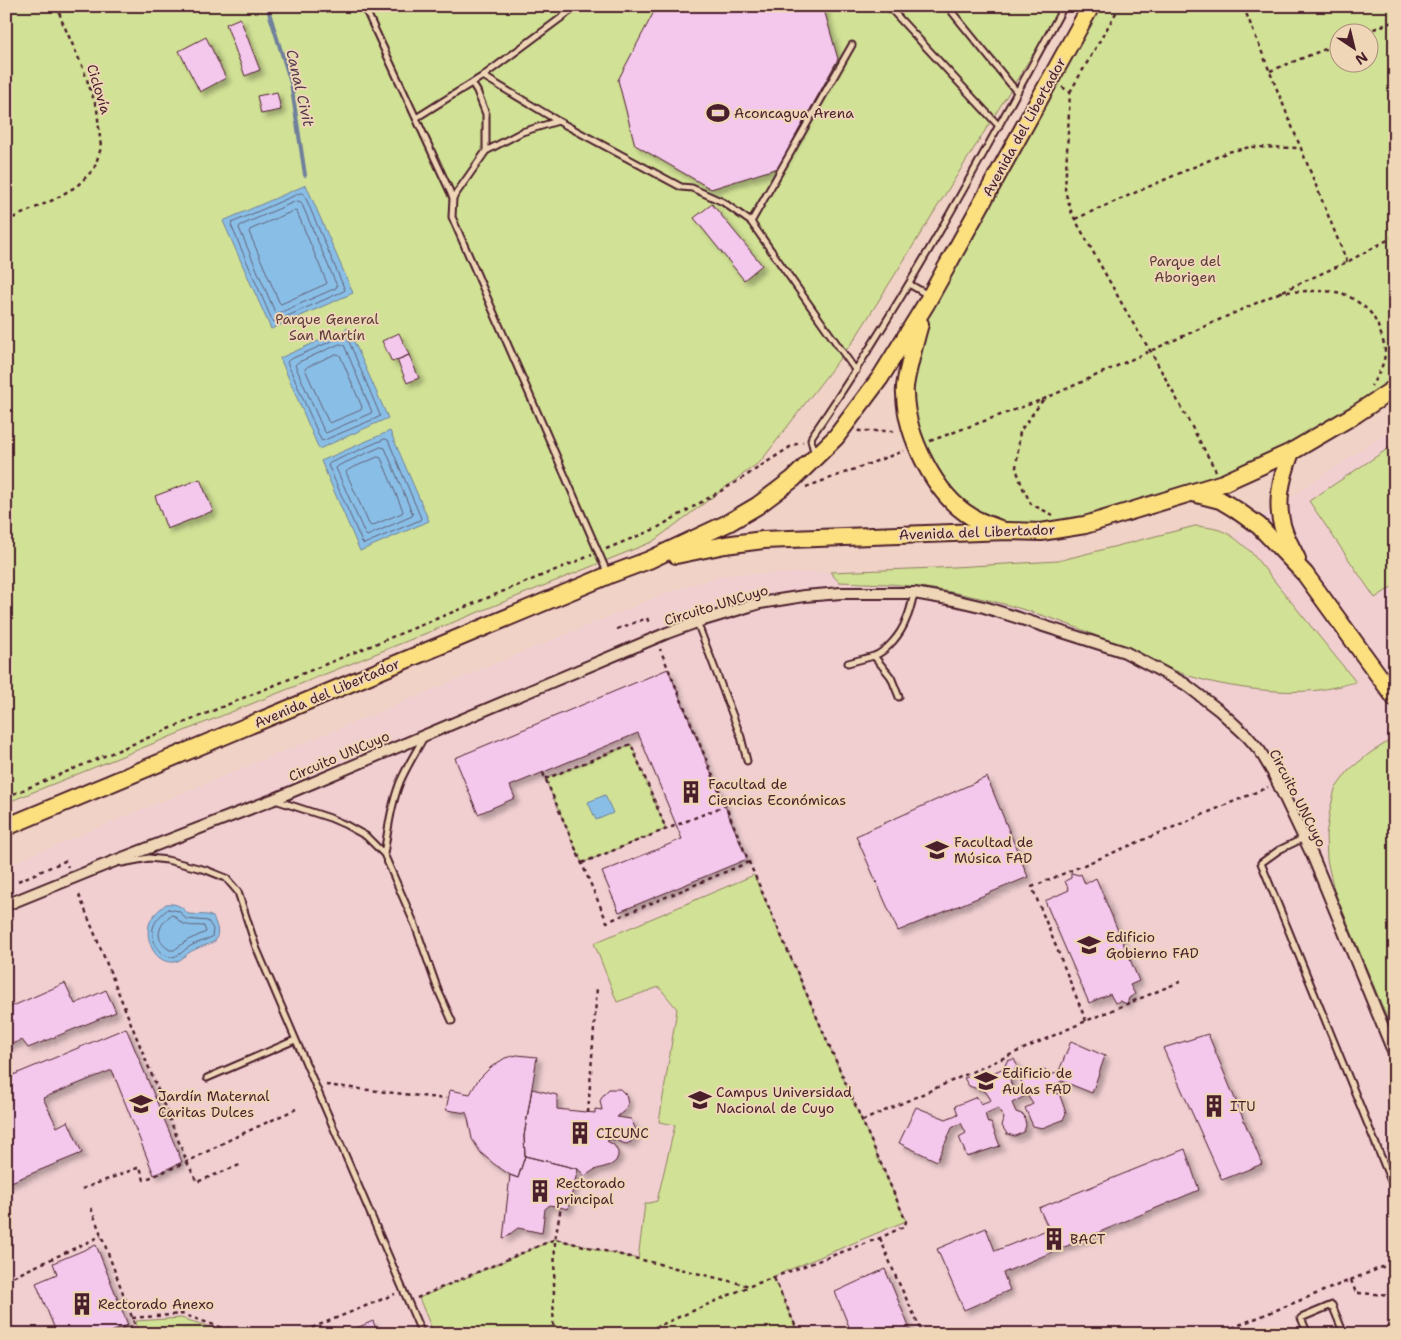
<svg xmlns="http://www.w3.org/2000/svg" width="1401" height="1340" viewBox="0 0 1401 1340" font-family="'Shantell Sans',sans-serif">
<defs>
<filter id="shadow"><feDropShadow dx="4.5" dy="4.5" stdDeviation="2.5" flood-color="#0004"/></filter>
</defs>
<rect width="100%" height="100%" fill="#f0d2c6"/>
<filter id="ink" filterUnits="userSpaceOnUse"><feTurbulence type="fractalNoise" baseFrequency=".02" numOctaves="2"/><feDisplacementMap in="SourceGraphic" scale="10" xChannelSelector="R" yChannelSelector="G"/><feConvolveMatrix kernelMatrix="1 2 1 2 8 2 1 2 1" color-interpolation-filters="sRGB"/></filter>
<g filter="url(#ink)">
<path fill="#f1cfd1" d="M1395,427V1334H6V866L666,593L724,575L884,570L1058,561L1195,526L1213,528L1233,536Z"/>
<path fill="#d1e195" stroke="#8e8060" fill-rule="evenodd" d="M6,6H1063L854,340L761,461L652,542L6,803Z
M1091,6H1395V388L1223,483L1040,532L970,517L916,446L909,365L916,337ZM1338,32H1368V62H1338Z
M1395,444V585L1375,598L1309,501Z
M1195,526C1223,528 1230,533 1251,552L1356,682C1344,685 1332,688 1319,690C1280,695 1218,687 1181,673C1139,658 1100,635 1059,621C1004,602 946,588 888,584C872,583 855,583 839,582L830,572L936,568L1058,561Z
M1394,738L1395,739V1037L1334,890L1327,860L1326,835L1330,810L1335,789L1349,770L1370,753Z
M631,744L666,829L582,863L545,779Z
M754,875L906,1221L772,1277H774L799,1334H434L419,1298L555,1239L638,1259L645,1204L657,1201L675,1125L659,1122L677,1009L659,987L617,1002L594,943Z
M181,1318L234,1334H120L137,1327L136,1321Z"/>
<path fill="#89bfe7" stroke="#707f9c" d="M306,185L353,293L271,329L223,221Z
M348,328L388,418L319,449L280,358Z
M390,431L429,521L360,551L321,461Z
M605,795L613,813L596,820L588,802Z
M166,904C176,903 182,906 188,914L208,915L213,917C217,926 220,932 215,941C209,945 201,946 194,950C186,953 182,961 174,962C155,964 145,940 149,925C151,916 159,910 166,904Z"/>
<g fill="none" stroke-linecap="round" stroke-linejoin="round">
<path stroke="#635f76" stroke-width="1" d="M301,193L304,194L345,290L344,291L274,322L272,320L231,225L232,223Z
M297,201L301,202L337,286L336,288L277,314L275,312L239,228L240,226Z
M294,211L297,212L327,283L326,284L281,304L279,302L249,232L250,230Z
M344,336L347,337L380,415L379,417L322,441L321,440L287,362L289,360Z
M340,344L344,345L372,412L371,413L326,433L324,431L295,365L297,363Z
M336,354L340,355L362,407L361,410L330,423L328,421L305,369L307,367Z
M385,439L388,440L421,518L420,520L364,544L362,542L328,465L330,463Z
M381,447L385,448L413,515L412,516L367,536L365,534L336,468L338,466Z
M378,457L381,458L403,511L402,513L371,526L369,524L346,472L348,470Z
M168,909L179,911L186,919L208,921L213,929L212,937C204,941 194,943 186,949C182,952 179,956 173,957C158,958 151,939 153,928C155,920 162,914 168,909Z
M171,915L175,916C183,928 191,925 204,926L206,932L188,940L174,950H170C153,940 158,925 171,915Z"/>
<path stroke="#707f9c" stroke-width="4" d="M267,6L291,83L305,175"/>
</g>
<path fill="#f4c7ec" stroke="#4a1f2b" filter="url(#shadow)" d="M657,6H823L838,59L778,168L711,189L635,145L618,80Z
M240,18L260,70L245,76L226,24Z
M206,37L226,78L200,92L179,51Z
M277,92L281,110L261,114L257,96Z
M712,204L762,265L744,280L694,218Z
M399,333L409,355L392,362L382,341Z
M409,355L419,378L407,383L397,360Z
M200,479L213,511L167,529L155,496Z
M668,669L747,859L619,912L602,872L682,839L638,733L510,786L515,798L478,814L455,758Z
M987,777L1028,877L898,931L856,836Z
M1071,873L1079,875L1081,874L1085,884L1096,878L1139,981L1130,985L1135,994L1129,998L1127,1004L1120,1001L1115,1003L1110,994L1089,1003L1045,901L1069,890L1065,881L1071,878Z
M65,983L75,1004L106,990L116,1012L28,1048L22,1040L6,1046V1009Z
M126,1028L182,1162L154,1175L112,1070L43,1098L57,1127L68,1121L82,1153L6,1184V1078Z
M1208,1034L1262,1164L1222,1180L1163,1048Z
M1071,1041L1105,1056L1092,1093L1062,1081L1053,1086L1056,1094L1059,1093L1066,1113L1063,1120L1042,1128L1033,1126L1025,1108L1033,1104L1027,1095L1012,1103L1016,1112L1024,1115L1026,1125L1024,1132L1015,1136L1007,1134L1002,1126L1004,1118L998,1108L985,1114L988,1123H991L1000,1146L967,1157L959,1137L966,1133L961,1123L952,1128L937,1161L899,1143L916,1107L946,1119L958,1114L955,1106L977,1097L981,1104L991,1100L986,1092L969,1086L964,1078L975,1075L983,1077L1004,1068L1007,1061L1014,1059L1017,1065L1010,1081L1014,1090L1024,1086L1020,1079L1045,1069L1048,1077L1059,1071Z
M517,1055L537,1057L524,1136L525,1156L518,1178L510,1175L494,1164L481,1153L472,1139L467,1113L446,1110L450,1090L470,1094L478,1080L491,1067L505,1058Z
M532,1089L557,1095V1109L595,1113V1109L602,1110L600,1101L604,1094L609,1089H620L626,1095L628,1104L625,1110L617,1117L631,1119L636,1130L635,1136L631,1142L626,1144L611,1139L607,1141L614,1145L618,1152V1156L616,1161L611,1165L594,1170L585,1176L578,1169L525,1156L524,1136Z
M1185,1149L1199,1190L1003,1273L1010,1290L964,1310L937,1249L986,1228L995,1251L1049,1229L1039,1208Z
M525,1156L578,1169L568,1209L550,1205L545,1209L542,1233L518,1228L503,1239L510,1175L518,1178Z
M96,1245L128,1325L106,1334H57L36,1283L57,1274L53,1263Z
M885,1269L912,1334H852L835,1292Z
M373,1321L378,1334H342Z"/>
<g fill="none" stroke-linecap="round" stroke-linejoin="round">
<defs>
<path id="service" d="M364,6L453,198
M888,6L999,126
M952,12L1017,92
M483,76L558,121L681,187L692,188L723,202L751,222L856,371
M472,83L477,91L486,114V151
M416,118L483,76L577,6
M558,121L522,132L486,151L453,198L452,217L607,572
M751,222L852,45
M909,284L928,295
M815,455L811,440L812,436C906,299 985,152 1064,6
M697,622L741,737L747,761
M874,656C887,651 901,634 906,620C910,612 912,602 914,593
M848,663L874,656L891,677L899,697
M275,800L330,818L346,825L366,836L384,854L415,925L438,990L452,1021
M1304,838L1279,850L1261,863L1395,1191
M384,854C388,830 391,805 400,782C407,766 416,752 424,737
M122,863L149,858L167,860L206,870L226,878L238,892L256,947L422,1334
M207,1078L295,1040
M1308,1334L1301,1318L1332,1305L1344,1334"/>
<path id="minor" d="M6,905L102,866L272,800L667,633L697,622L760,603L804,596L841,593H914L954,600L984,607L1125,652L1185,684L1220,711L1247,736L1260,751L1273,773L1313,857L1395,1056"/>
<path id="primary" d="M920,324C915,341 911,358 907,375C906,381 904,388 905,394C906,435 935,496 972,517C980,522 990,525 1000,529
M1291,452C1281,479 1274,506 1285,534C1288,542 1293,550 1297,559
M1193,493L1220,500L1235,509L1259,526L1305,574L1395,698
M676,555L725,545L763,540L1007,531L1041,532L1085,525L1223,483L1291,452L1356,414L1395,388
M6,827L609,575L649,560L728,523L757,506L793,479L836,437L880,378L926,304L1091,6"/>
</defs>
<use href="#service" stroke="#4a1f2b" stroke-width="9"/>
<use href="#minor" stroke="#4a1f2b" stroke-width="14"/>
<use href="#primary" stroke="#4a1f2b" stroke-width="20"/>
<path stroke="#4a1f2b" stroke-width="2.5" stroke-dasharray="4 4" stroke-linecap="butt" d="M1245,6L1246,13L1347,262
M1366,32L1395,21
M1270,71L1338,44
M1062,87L1070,92L1065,191L1072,214L1131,320L1151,352L1216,471
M1070,92L1120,6
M1075,219L1228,152L1250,147L1302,148
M6,221L53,200L77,186L94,169L101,148L97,109L83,68L62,21L57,6
M1279,292C1298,292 1323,289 1341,293C1349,295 1368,308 1372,315C1377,321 1385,344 1385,351C1385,364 1378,375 1371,386
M1043,400L1020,431L1016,468L1022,486L1031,504L1053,515
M858,430L859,431H897
M930,441L1044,399L1347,262L1395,236
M806,487L904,451
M606,549L655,529L738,481L793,445L803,442
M617,629L647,618L649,623
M543,773L607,922L749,862
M545,779L631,744L666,829
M6,797L253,694L592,555
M582,863L724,806
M18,881L65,861L68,867
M79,895L187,1162L197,1182L242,1164
M1086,1021L1032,887L1268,787
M326,1085L446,1099
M588,1113L597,987
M862,1121L1086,1021L1182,981
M82,1189L140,1167L144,1180L187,1162L231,1139L296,1109
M91,1208L135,1325L113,1334
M880,1238L896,1277L923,1334
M774,1278L799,1334
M6,1280L101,1236
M1351,1280L1356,1293L1395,1295
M417,1298L555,1239L750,1286
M132,1318L182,1314L220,1327L247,1334
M297,1334L395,1294
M553,1334L555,1239L561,1207
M640,1334L750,1286L880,1238L905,1226L906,1221L749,862L660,649
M1217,1334L1395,1262"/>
<use href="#service" stroke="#eed6b6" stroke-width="5"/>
<use href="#minor" stroke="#eed6b6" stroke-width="10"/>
<use href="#primary" stroke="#fce080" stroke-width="16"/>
</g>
</g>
<defs>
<symbol id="stadium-bare" viewBox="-9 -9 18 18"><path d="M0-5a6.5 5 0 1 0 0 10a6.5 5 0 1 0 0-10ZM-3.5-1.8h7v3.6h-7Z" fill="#4a1f2b" stroke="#eed6b6" stroke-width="2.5" paint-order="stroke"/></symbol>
<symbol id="building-bare" viewBox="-9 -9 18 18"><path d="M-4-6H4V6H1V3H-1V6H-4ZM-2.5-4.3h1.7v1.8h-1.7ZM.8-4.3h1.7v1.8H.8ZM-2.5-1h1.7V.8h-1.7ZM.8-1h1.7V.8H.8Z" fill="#4a1f2b" stroke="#eed6b6" stroke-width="2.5" paint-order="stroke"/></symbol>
<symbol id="university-bare" viewBox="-9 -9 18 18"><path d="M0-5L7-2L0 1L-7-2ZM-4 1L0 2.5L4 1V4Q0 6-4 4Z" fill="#4a1f2b" stroke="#eed6b6" stroke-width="2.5" paint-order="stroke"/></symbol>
<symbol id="school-bare" viewBox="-9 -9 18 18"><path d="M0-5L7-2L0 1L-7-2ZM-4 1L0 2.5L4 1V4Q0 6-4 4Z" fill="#4a1f2b" stroke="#eed6b6" stroke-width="2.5" paint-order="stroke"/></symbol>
</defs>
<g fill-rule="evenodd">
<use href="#stadium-bare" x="702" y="97" width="32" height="32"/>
<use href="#building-bare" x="675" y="776" width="32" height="32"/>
<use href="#university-bare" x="921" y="834" width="32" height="32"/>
<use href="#university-bare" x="1073" y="929" width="32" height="32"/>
<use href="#university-bare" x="970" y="1065" width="32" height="32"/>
<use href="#university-bare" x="684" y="1084" width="32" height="32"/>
<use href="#school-bare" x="125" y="1088" width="32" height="32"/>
<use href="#building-bare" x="1198" y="1090" width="32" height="32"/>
<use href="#building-bare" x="564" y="1117" width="32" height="32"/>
<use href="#building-bare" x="524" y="1175" width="32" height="32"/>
<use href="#building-bare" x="1038" y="1223" width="32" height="32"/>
<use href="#building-bare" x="66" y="1288" width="32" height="32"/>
</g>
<g text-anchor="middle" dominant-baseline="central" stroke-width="4" stroke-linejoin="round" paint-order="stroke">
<g font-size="14" fill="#4a1f2b" stroke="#eed6b6">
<text transform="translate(99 89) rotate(73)">Ciclovía</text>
<text transform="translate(1024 127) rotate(-61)">Avenida del Libertador</text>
<text transform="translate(977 532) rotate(-2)">Avenida del Libertador</text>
<text transform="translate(716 605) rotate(-17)">Circuito UNCuyo</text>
<text transform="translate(327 693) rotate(-23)">Avenida del Libertador</text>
<text transform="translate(339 756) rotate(-23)">Circuito UNCuyo</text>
<text transform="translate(1298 798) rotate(63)">Circuito UNCuyo</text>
</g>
<g font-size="14" fill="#4a1f2b" stroke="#eed6b6" text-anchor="start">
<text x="734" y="113">Aconcagua Arena</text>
<text x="708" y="784">Facultad de<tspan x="708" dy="16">Ciencias Económicas</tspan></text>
<text x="954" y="842">Facultad de<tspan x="954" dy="16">Música FAD</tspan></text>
<text x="1106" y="937">Edificio<tspan x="1106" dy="16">Gobierno FAD</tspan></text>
<text x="1002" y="1073">Edificio de<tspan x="1002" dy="16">Aulas FAD</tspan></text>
<text x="716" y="1092">Campus Universidad<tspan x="716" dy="16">Nacional de Cuyo</tspan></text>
<text x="158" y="1096">Jardín Maternal<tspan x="158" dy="16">Caritas Dulces</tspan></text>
<text x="1230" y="1106">ITU</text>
<text x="596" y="1133">CICUNC</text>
<text x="556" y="1183">Rectorado<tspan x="556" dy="16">principal</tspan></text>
<text x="1070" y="1239">BACT</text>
<text x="98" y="1304">Rectorado Anexo</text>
</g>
<g font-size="14" fill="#5e3c3b" stroke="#eed6b6">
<text x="1185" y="261">Parque del<tspan x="1185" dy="16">Aborigen</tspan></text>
<text x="327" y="319">Parque General<tspan x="327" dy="16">San Martín</tspan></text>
</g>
<g font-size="15" font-style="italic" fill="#573f51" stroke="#eed6b6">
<text transform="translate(300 88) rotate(77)">Canal Civit</text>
</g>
</g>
<rect width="1401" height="1340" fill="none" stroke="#eed6b6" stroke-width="25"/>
<rect x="12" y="12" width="1376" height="1315" fill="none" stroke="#4a1f2b" stroke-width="2" filter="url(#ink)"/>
<g transform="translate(1354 48) rotate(145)"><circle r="24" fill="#eed6b6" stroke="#ac8d7e"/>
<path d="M0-4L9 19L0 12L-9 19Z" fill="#4a1f2b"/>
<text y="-8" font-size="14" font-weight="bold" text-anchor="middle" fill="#4a1f2b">N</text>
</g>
</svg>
